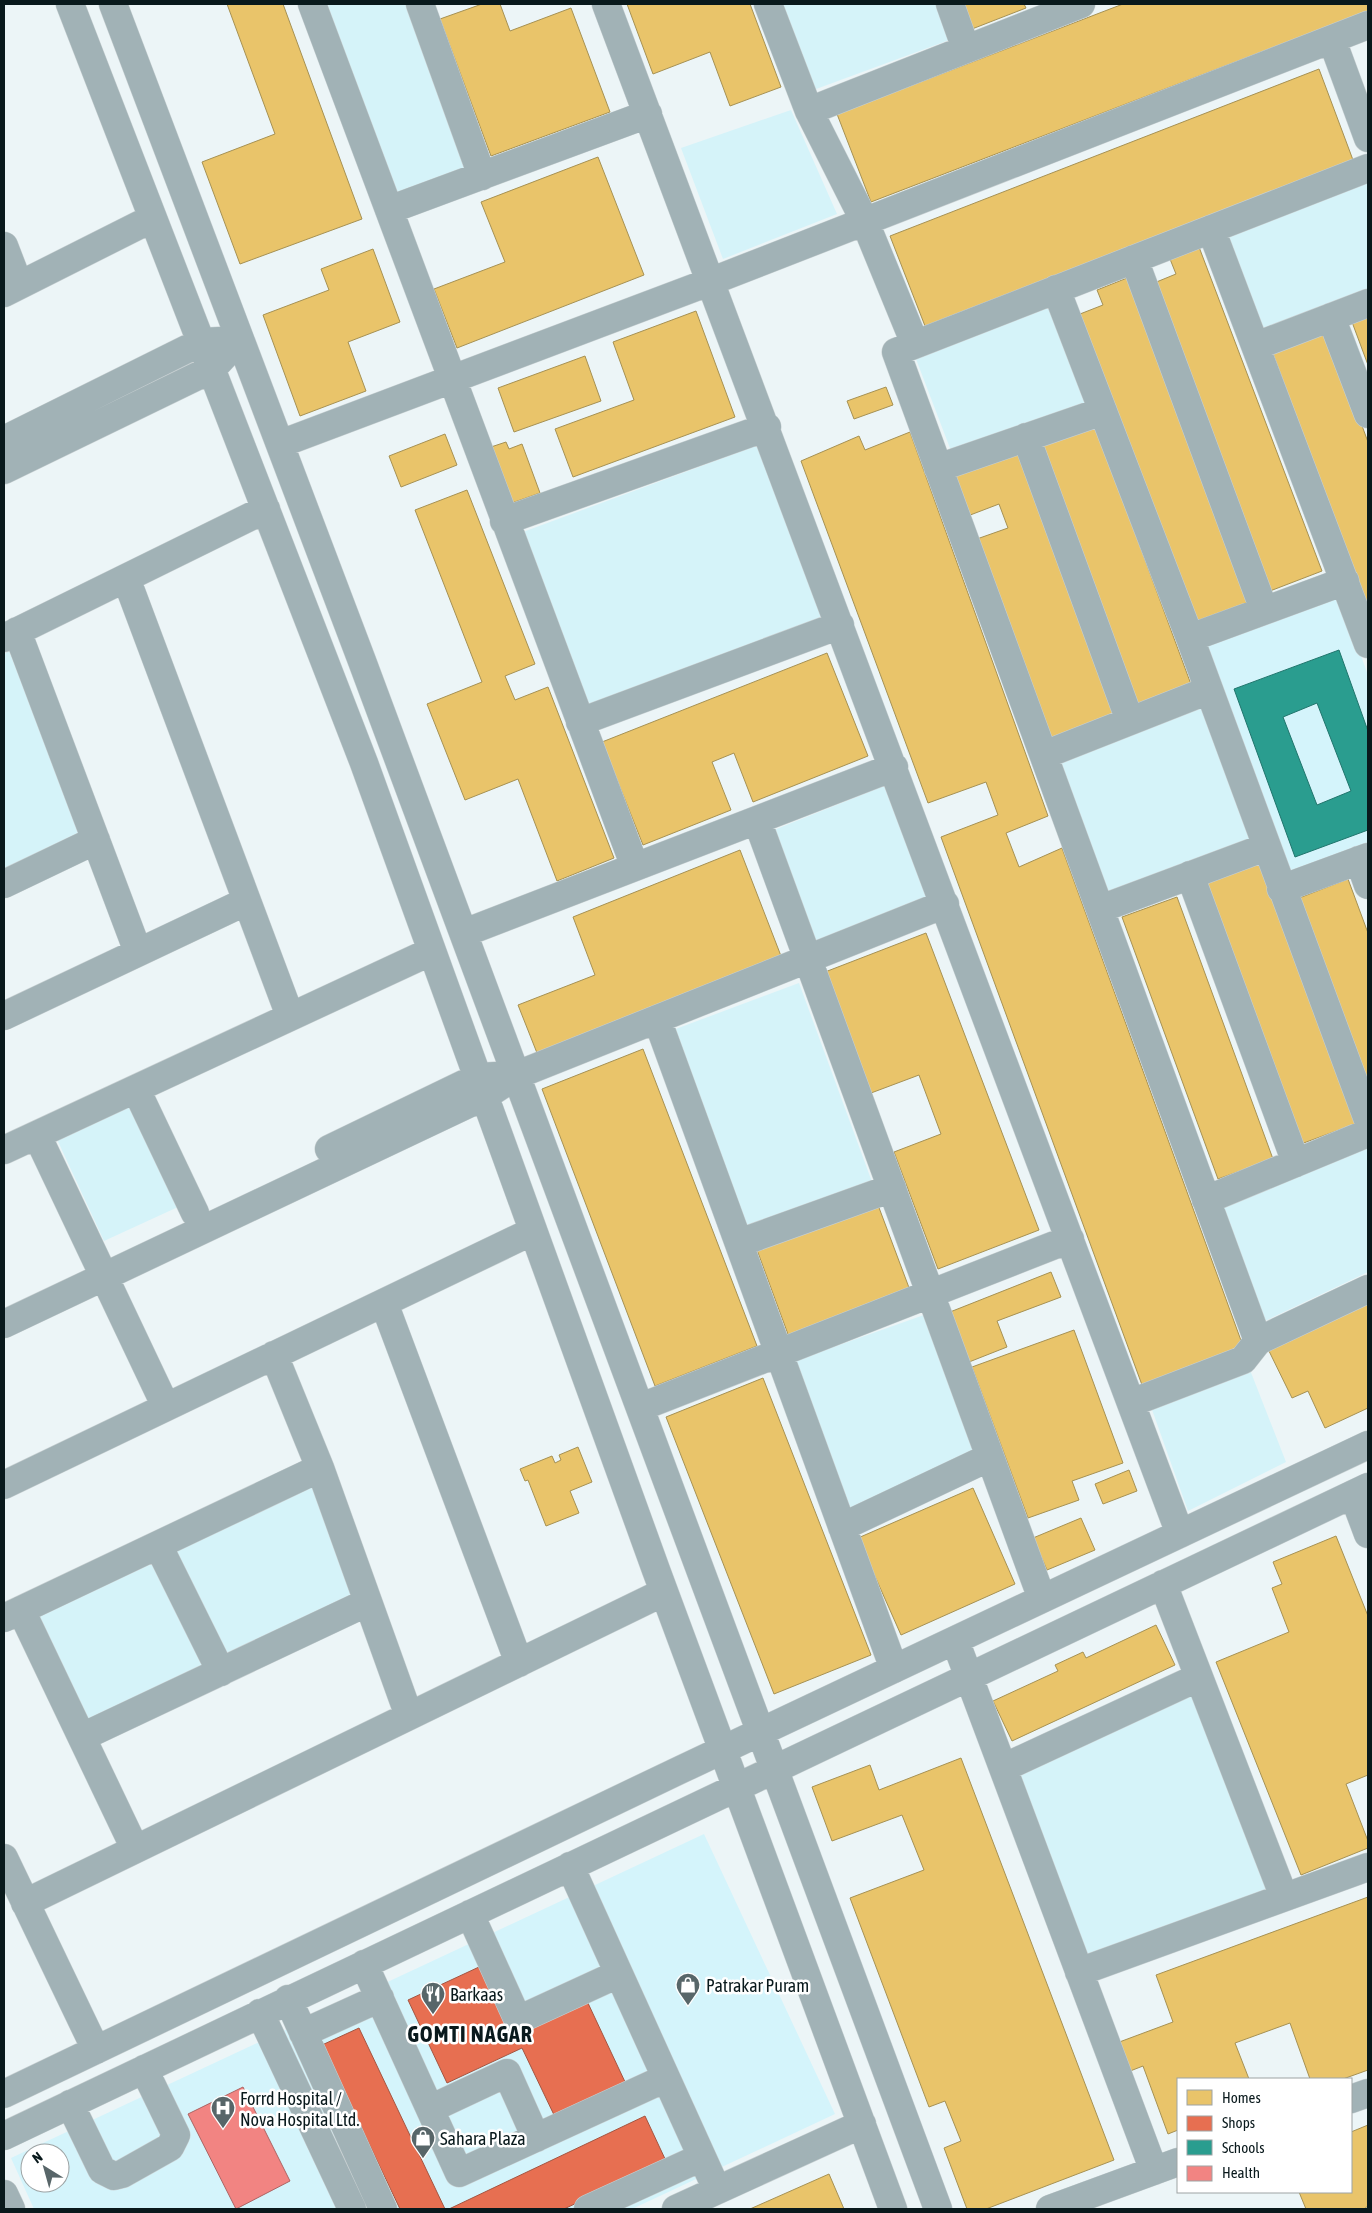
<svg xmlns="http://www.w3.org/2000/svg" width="1372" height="2213" viewBox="0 0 1372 2213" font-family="'Asap Condensed',sans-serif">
<rect width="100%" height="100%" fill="#ecf5f7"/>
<path fill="#d4f4fb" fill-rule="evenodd" d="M1338,593L1368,675V846L1287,877L1201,645Z
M704,1834L835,2114L632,2209H34L11,2158ZM30,2153H60V2183H30Z"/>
<path fill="#d5f3f9" d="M332,4H405L466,167L395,194L324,7Z
M776,4H939L952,39L808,92Z
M791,110L837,214L723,259L681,148Z
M1368,181V290L1260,332L1224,237Z
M1053,306L1091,402L953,456L916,359Z
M761,444L826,623L588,710L523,532Z
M9,651L81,835L4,874V654Z
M1203,704L1255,841L1107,897L1056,760Z
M884,786L929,900L814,945L769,832Z
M799,983L872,1182L746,1229L673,1030Z
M129,1101L178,1207L104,1241L55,1135Z
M1366,1142L1368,1148V1272L1265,1321L1219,1201Z
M924,1315L977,1453L849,1515L794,1361Z
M1250,1370L1286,1462L1188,1511L1150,1404Z
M313,1484L352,1598L225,1658L171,1550Z
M155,1562L205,1670L86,1726L36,1618Z
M1194,1693L1268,1889L1086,1961L1017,1773Z"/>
<path fill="#e9c46a" stroke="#a69153" d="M227,4H283L362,219L240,264L202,162L275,134Z
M482,4H500L510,31L571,8L610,112L491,156L440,19Z
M627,4H750L781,87L730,106L710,52L653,74Z
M962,4H1024L1026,8L972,29Z
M1123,4H1368V11L871,202L837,114Z
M1319,69L1353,160L925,326L890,236Z
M598,157L644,275L457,348L434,289L505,262L481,202Z
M1199,247L1322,571L1270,591L1154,283L1176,274L1170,259Z
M373,249L400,322L348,342L366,391L300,416L263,315L329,290L321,269Z
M1127,278L1249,602L1197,621L1080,314L1103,305L1097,290Z
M696,311L735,417L573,477L555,429L634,400L613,342Z
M1368,316V365L1352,322Z
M1327,331L1368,442V612L1272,351Z
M585,356L601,401L514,432L498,388Z
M886,387L893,405L854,419L847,401Z
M1095,424L1192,687L1137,707L1040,445Z
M910,432L1048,816L1006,833L1019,867L1062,848L1243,1346L1142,1385L941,837L998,815L986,782L928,803L801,461L859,436L865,450Z
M445,434L457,465L401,487L389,456Z
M506,442L509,449L522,444L540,493L509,504L488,448Z
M1019,450L1118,715L1049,740L974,540L1008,528L999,504L965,517L950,477Z
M467,490L535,664L505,676L515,700L548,687L614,858L557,881L518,779L465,800L427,704L482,682L415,510Z
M827,653L868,756L753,802L734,753L712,762L731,810L643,845L602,742Z
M740,850L781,956L537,1053L518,1005L595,975L573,917Z
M1259,861L1355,1124L1301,1144L1204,882Z
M1348,879L1368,933V1093L1294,900Z
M1177,897L1273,1159L1218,1179L1122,917Z
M926,933L1039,1230L938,1269L894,1152L941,1134L919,1075L871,1093L825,972Z
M643,1049L757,1346L655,1386L542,1089Z
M878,1205L911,1293L789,1337L757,1250Z
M1051,1272L1061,1297L997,1321L1007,1347L969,1362L950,1312Z
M1368,1302V1408L1325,1428L1308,1391L1292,1398L1268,1349Z
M1074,1330L1123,1463L1072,1481L1079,1500L1028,1518L972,1367Z
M763,1378L871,1655L774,1694L666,1417Z
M578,1447L592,1482L570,1491L579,1513L546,1526L528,1480L525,1481L520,1469L552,1456L555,1463L561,1460L559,1455Z
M1129,1470L1137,1491L1103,1504L1095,1484Z
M973,1488L1015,1584L901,1635L858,1538Z
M1081,1518L1095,1550L1047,1570L1033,1538Z
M1336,1536L1368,1616V1775L1346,1784L1368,1841V1848L1301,1875L1216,1662L1289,1632L1272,1588L1282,1584L1273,1562Z
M1156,1625L1175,1665L1012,1741L993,1701L1058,1671L1055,1665L1083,1652L1086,1658Z
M961,1758L1114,2160L986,2209H967L944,2148L961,2141L945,2101L929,2107L850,1898L924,1870L902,1815L832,1841L812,1787L870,1765L879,1790Z
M1368,1897V2070L1343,2079H1310L1290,2023L1235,2043L1249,2079H1178V2130L1168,2134L1143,2066L1125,2073L1114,2044L1173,2022L1156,1975Z
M1368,2125V2206L1364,2209H1306L1299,2192H1351V2132Z
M829,2174L844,2209H750Z"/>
<path fill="#e76f51" stroke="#a45541" d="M479,1967L512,2036L587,2001L626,2084L555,2117L522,2048L447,2083L408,2000Z
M359,2028L445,2209H400L322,2045Z
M645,2116L666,2161L564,2209H449Z"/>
<path fill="#2a9d8f" stroke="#20756c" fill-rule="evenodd" d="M1339,650L1368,731V830L1295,857L1234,689ZM1317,703L1351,791L1317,805L1283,717Z"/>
<path fill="#f28482" stroke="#ac6463" d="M243,2087L290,2181L236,2209L188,2114Z"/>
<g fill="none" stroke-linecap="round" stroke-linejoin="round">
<defs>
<path id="minor" d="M70,4L364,763L656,1570L893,2209
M113,4L362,661L938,2209
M312,4L635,867
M420,4L482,176
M606,4L1180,1534
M768,4L809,111L865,222L915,344
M950,4L966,49
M1332,40L1368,138
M809,111L1081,4
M389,210L648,114
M1211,229L1368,644
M4,246L19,285
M1134,259L1264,610
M1056,289L1190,638L1368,1120
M4,293L153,218
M1331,317L1368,414
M1256,346L1368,303
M1026,437L1130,721
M4,440L201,342L219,341
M280,444L712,281L1368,25
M938,468L1103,411
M4,470L212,369L225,355
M504,521L767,427
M126,578L290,1016
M17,631L138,952
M4,638L266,509
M1190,638L1345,581
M580,722L840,625
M1044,755L1209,690
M757,820L1042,1599
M1359,860L1368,885
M1190,875L1296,1163
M4,884L96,840
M1281,889L1368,857
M1100,909L1266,847
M464,933L894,767
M4,1016L247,901
M657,1019L894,1669
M136,1089L195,1213
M37,1135L166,1407
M329,1149L478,1077L495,1076
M4,1150L432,951
M1206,1200L1368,1133
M739,1243L892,1188
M384,1303L519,1663
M4,1324L485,1096L517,1075L945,904
M1258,1341L896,352L1368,168
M274,1355L320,1468L409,1716
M1131,1403L1243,1360L1258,1341L1368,1289
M641,1407L1070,1239
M4,1485L533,1231
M1353,1494L1368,1534
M842,1527L990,1457
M158,1545L221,1672
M1163,1584L1284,1897
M21,1610L135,1849
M4,1618L320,1468
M955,1640L1154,2171
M82,1737L368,1602
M1003,1768L1199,1677
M4,1858L96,2050
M570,1866L717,2190
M25,1903L664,1592
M470,1914L518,2020L618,1974
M364,1964L459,2173L666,2078
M1079,1972L1368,1867
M288,1999L383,2209
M260,2013L352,2209
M303,2033L380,1998
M4,2094L682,1769L1368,1445
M1351,2099L1368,2093
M70,2104L102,2170L114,2176L122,2174L170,2147L176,2135L144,2069
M430,2109L507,2073L536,2138
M4,2136L1368,1487
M4,2194L11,2209
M588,2209L702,2157
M676,2209L862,2124
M1050,2209L1178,2162"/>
</defs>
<use href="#minor" stroke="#c9d1d3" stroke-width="29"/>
<use href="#minor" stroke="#a1b2b6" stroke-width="28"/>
</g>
<defs>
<symbol id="shop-pin" viewBox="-11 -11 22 30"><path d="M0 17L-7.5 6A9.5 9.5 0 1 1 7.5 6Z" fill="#586669" stroke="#fff"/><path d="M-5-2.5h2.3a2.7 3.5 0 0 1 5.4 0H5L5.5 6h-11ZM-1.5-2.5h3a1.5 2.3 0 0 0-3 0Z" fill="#fff"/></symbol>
<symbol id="restaurant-pin" viewBox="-11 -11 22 30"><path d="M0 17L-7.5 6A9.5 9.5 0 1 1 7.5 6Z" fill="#586669" stroke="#fff"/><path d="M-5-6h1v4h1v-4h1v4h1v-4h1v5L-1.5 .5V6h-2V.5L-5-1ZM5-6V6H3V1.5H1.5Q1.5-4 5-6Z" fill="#fff"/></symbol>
<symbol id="hospital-pin" viewBox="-11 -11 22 30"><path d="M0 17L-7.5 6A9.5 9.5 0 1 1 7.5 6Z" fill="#586669" stroke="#fff"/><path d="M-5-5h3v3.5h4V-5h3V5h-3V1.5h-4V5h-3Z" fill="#fff"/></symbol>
</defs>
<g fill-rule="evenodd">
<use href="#shop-pin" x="674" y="1971" width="28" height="38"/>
<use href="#restaurant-pin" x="419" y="1980" width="28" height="38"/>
<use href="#hospital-pin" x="209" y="2094" width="28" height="38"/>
<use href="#shop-pin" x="409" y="2124" width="28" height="38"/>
</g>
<g text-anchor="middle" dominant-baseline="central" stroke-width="5" stroke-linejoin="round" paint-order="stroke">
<g font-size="18" fill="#09191c" stroke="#fff" text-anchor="start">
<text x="706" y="1985">Patrakar Puram</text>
<text x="450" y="1994">Barkaas</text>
<text x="240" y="2098">Forrd Hospital /<tspan x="240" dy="21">Nova Hospital Ltd.</tspan></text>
<text x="440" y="2138">Sahara Plaza</text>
</g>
<g font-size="22" font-weight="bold" letter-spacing="1" fill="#09191c" stroke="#fff">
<text x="470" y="2034">GOMTI NAGAR</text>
</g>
</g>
<rect width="1372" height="2213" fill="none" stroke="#09191c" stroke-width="10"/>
<rect x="1177" y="2078" width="175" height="115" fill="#ffffff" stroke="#9da3a4"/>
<rect x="1187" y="2090" width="25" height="15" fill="#e9c46a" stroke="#9da3a4"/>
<text x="1222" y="2103" font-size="15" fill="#09191c">Homes</text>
<rect x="1187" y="2116" width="25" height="15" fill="#e76f51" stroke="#9da3a4"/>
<text x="1222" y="2128" font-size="15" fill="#09191c">Shops</text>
<rect x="1187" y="2140" width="25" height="15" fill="#2a9d8f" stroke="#9da3a4"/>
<text x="1222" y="2153" font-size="15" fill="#09191c">Schools</text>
<rect x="1187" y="2166" width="25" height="15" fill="#f28482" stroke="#9da3a4"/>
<text x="1222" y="2178" font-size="15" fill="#09191c">Health</text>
<g transform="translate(45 2168) rotate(323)"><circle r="24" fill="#ffffff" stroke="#9da3a4"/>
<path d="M0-4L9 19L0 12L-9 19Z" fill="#586669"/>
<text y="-8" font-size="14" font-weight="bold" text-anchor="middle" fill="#09191c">N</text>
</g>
</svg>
